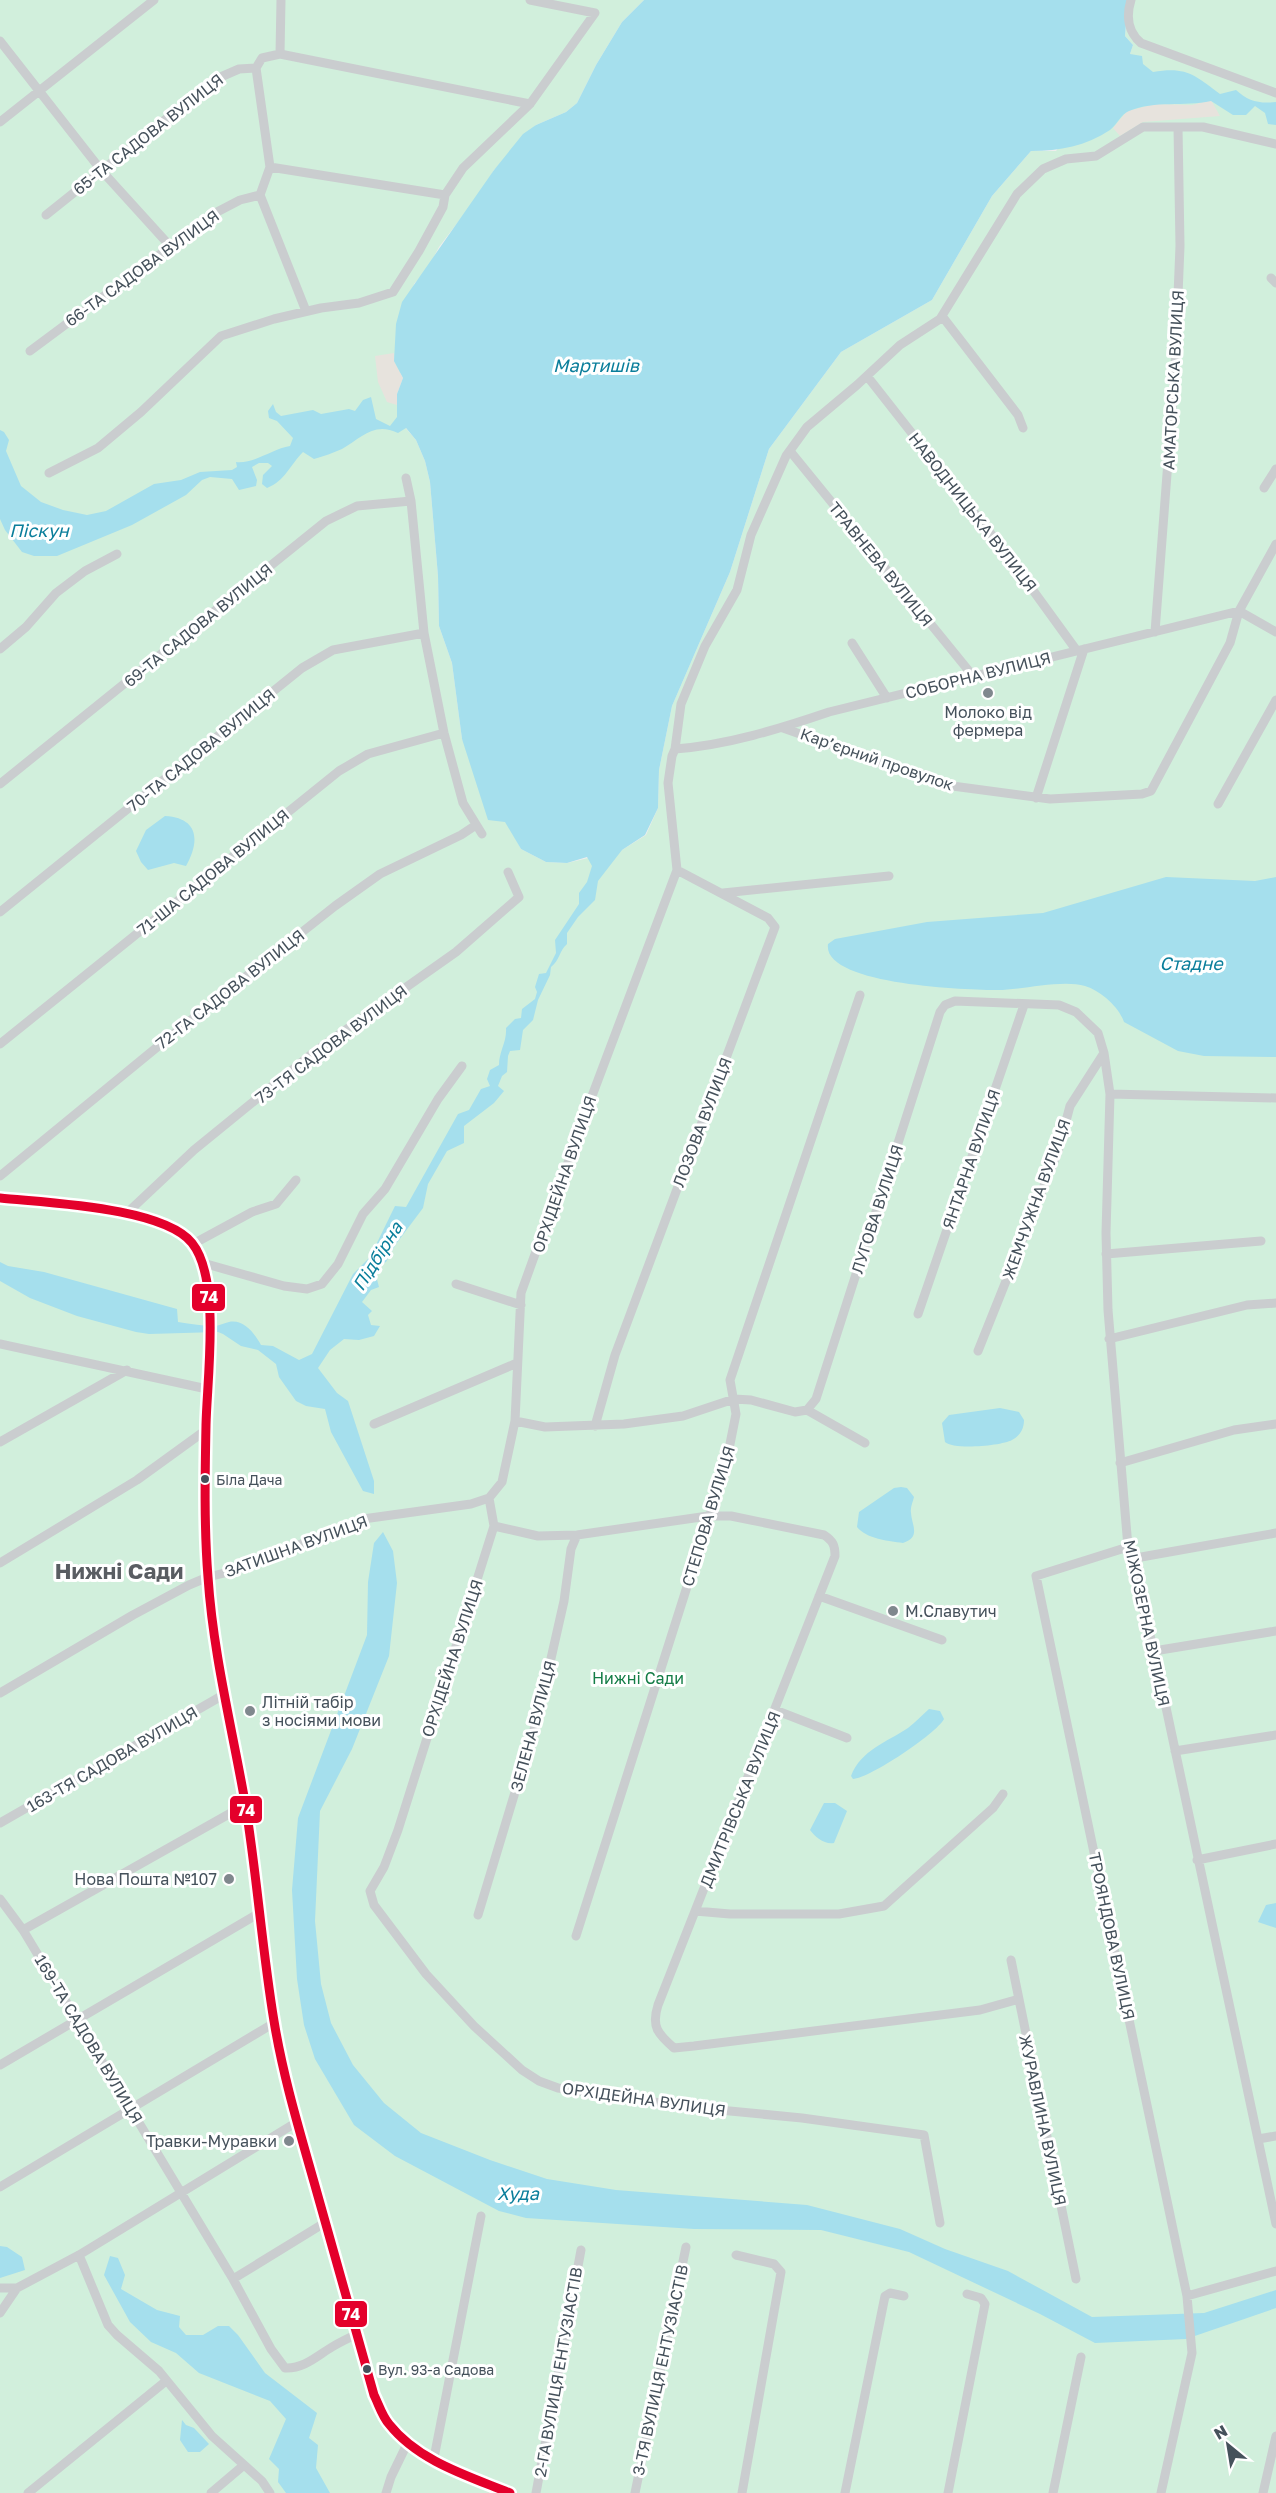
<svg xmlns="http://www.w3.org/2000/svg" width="1276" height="2493" viewBox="0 0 1276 2493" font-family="'Golos Text',sans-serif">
<rect width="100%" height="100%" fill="#efeeee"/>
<path fill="#d1efdc" d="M0,0H644L622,22L596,65L577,103L566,112L536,125L494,170L483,189L439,247L428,268L414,284L397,394V418L416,440L425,461L430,482L438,576L439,626L452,663L462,739L521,849L546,862L567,863L622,850L646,835L658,808L659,770L672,706L730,572L769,449L841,352L932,300L992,196L1031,151H1056L1130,54L1133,45L1125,36L1128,0H1276V2493H0Z"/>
<path fill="#e7e3dd" d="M1211,100L1220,116L1143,122L1120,136L1113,128L1127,111L1155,104L1192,105Z
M394,353V361L403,378L397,394V405L387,402L378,382L375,356Z"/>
<path fill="#a5dfed" d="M644,0H1128L1125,36L1133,45L1130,54L1142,56L1143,64L1153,72C1186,66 1195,75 1220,94L1236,90C1248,101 1259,104 1276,102V125L1268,124L1265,113L1255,106L1246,115H1233L1211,101C1184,107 1155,100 1129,111C1121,114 1117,125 1110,130C1086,146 1060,151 1031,151L992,196L932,300L841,352L769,449L730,572L672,706L659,770L658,808L645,835L622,850L598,881L595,900L578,917L567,933V944C559,951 560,960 551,967L550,975L538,1000L533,1020L523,1030L520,1050L510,1051L508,1056L507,1072L502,1076L498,1086L504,1091L494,1103L464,1126V1143L447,1151L428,1184L423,1208L396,1244L386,1262L374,1268L379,1287L371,1290L362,1302L372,1311L368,1315L371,1325L380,1326L374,1336L359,1340L344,1339L330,1350L318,1368L337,1393L348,1401L374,1481V1494L363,1491L331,1432L325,1409L306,1406L296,1401L279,1377L276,1364L258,1350L241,1346L223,1334L218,1332L149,1334L136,1332L77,1316L30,1298L0,1281V1262L8,1266L44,1272L177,1309L178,1322C191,1324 203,1326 216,1326C221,1325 224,1323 229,1322C244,1319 255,1334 261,1345L273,1346L299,1360L312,1354L353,1274L370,1257L395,1206L406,1207L458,1114L469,1110L481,1089L490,1086L487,1079L490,1070L499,1065C499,1051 507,1042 506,1028L515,1019L521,1018L522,1009L535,999L537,992L535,987L539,974L546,973L556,953L555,940L579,904V893L587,882L592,866L587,857L567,863L546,862L521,849L505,822L488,820L462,739L452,663L439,626L438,576L430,482L425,461L416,440L406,428L398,433C374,421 361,438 342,449C333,453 324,456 314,459L303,452C290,465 285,481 267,488L262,484L263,475L272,466L268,463H259L252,467L257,480L256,486L239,490L232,479L210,477L202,480L186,495L132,525L57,556H34L22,552L5,530L0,519V430L4,432L9,440L6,451L21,486L41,502L63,510L87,515L106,511L154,484L181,480L200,472L232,470L237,467L236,462C254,464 272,449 290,446L293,438L277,421L269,418L268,411L273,404L276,412L281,416L313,410L321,414L349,409L355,411L363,400L371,397L376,419L390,426L397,417V394L403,378L394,361L396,324L402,302L494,170L523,134L536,125L566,112L577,103L596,65L622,22Z
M165,816C199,818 200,841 186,866L174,863L148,870L141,862L136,851L146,830Z
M1166,877L1255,881L1276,877V1057L1204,1056L1178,1051L1124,1022C1119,1007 1101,991 1085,986C1062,979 1022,990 998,990C968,990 822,985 828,944L835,939L927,922L1043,913Z
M1000,1408L1019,1412L1024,1420C1024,1429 1020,1436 1012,1440C1001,1446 953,1450 945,1442L942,1423L949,1415Z
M901,1487L907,1488L914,1497C913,1502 910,1507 911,1513C912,1526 921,1537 903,1543C888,1541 867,1539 857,1527L859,1512L894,1488Z
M383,1532L393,1551L397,1583L389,1656L352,1749L320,1811L315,1921L321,1984L331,2023L353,2065L384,2103L421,2133L490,2160L547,2179L616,2190L807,2205L900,2229L945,2249L1008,2271L1092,2317L1204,2313L1276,2290V2308L1186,2339L1095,2343L1040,2314L909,2252L821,2230L694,2229L526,2218L499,2211L395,2156L354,2125L315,2059L304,2025L297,1979L292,1890L298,1818L367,1635L368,1582L374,1543Z
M929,1709L940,1711L944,1719C936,1734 870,1778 853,1779L851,1776C861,1750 887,1742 908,1728C916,1722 922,1715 929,1709Z
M824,1803H835L847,1811L834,1843C825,1845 815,1837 810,1830Z
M1276,1903V1928L1258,1922L1266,1905Z
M0,2246L7,2247L22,2257L25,2270L0,2278Z
M110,2256L118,2258L125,2275L121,2289L157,2310L180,2316L179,2327L186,2335H203L218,2326H229L238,2335L265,2373L317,2413L309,2438L318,2445L316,2468L330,2493H286L278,2482L279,2469L269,2459L286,2419L270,2401L199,2373L176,2353L151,2342L130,2322L104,2275Z
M182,2420L186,2425L194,2428L209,2444L200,2452H188L180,2440Z"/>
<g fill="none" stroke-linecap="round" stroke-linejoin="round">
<path stroke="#cacdcf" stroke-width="9" d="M281,0L280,54L262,58L256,68L270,167L260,195L306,311
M1131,0C1126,16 1128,32 1141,43L1276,93
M0,41L101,170L170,246
M280,54L530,104
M0,122L154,0
M270,167L445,195
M46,215L216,79L239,69L256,68
M1271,278L1276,283
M942,316L1018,415L1023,428
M30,351L217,212L240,200L260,195
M867,376L1006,553L1077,651
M790,451L973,676
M49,473L98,448L141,412L221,336L274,319L321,308L359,303L393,292L419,251L443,207L445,195L463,168L530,104L595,13L530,0
M406,478L411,501L424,633L444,733L463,803L482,834
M1264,488L1276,469
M1155,632L1175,369L1180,246L1178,127
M852,643L887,698
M0,649L26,627L56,593L85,571L117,554
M783,728L945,785L1050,799L1142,794L1151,791L1230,643L1239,611L1276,544
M675,749C728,745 779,729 829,712L1239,611L1276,632
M0,784L326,521L357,506L411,501
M1036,798L1084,649
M1218,804L1276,700
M723,893L889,876
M0,912L302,668L333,650L424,633
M0,1044L339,771L368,754L444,733
M1110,1094L1276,1098
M0,1176L167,1039L335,906L380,874L461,835L476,825
M0,1198L127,1213L153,1219L169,1225L183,1234L193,1244L203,1263L210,1300L206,1430L208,1577L217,1648L245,1805L261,1912L274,2023L297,2122L374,2395C379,2405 383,2416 389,2424C415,2459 472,2477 510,2493
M127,1213L194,1150L313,1053L456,952L519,897L508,872
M193,1244L252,1212L276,1204L296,1180
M1106,1254L1261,1241
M203,1263L284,1286L307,1289L322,1284L338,1264L363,1214L385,1189L438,1099L462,1066
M456,1284L521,1305
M918,1314L1024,1005
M1109,1339L1247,1305L1276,1303
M0,1344L207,1389
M978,1351L1058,1151L1070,1106L1104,1053
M807,1410L816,1399L940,1012L945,1005L955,1001L1059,1005L1076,1012L1098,1033L1104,1053L1110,1094L1106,1233L1108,1310L1128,1547L1154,1651L1276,2224
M515,1421L545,1427L624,1424L683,1416L734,1399L751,1400L795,1412L807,1410L865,1443
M374,1424L517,1363
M595,1426L615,1355L775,927L768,918L677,870
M0,1442L127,1370
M1120,1463L1234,1430L1276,1424
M489,1498L494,1526L398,1830L384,1867L370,1891L374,1905L426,1974L474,2026L522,2070L539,2081L558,2088L688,2107L802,2118L924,2135L940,2223
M494,1526L538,1536L577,1535L708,1516H731L824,1535C833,1541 835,1545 835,1556L658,2005C651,2027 658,2034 674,2048L694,2046L980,2010L1019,1999
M1128,1547L1036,1576L1187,2296L1192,2353L1161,2493
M1130,1559L1276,1533
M0,1563L137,1480L206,1430
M819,1596L942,1640
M1154,1651L1276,1631
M0,1693L133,1615L189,1585L208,1577L237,1570L363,1519L471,1504L489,1498L502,1482L515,1421L521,1293L592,1096L677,870L668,783L672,756L675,749L681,704L705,646L737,590L751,535L786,456L807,427L857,385L900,345L940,319L1017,194L1043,169L1066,159L1096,156L1143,127H1203L1276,144
M775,1710L847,1738
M1175,1751L1276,1735
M0,1823L225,1694
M1197,1860L1276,1844
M0,1899L23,1930L233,2279L271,2349L285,2368C304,2369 317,2356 332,2347C340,2342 349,2338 357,2334
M695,1911L730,1914H839L884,1906L993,1808L1003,1794
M478,1915L538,1716L564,1601L571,1549L577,1535
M23,1930L245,1805
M576,1936L726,1464L736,1414L730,1380L860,995
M1011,1960L1076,2279
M0,2065L261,1912
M1258,2139L1276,2136
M0,2187L274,2023
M79,2255L108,2325L117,2335L159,2371L212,2436L262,2481L270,2493
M736,2255L774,2264L781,2272L742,2493
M233,2279L326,2222
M0,2288H17
M1187,2296L1276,2271
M0,2313L17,2288L79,2255L297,2122
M434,2458L481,2216
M28,2493L166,2381
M211,2493L244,2465
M386,2493L391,2477L408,2442
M536,2493L581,2250
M635,2493L686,2247
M845,2493L885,2296L890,2293L904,2296
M948,2493L985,2304L981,2298L967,2294
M1053,2493L1081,2357
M1263,2493L1276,2436"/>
<defs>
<path id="bus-1" d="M0,1198C46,1203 163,1207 192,1243C221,1279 207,1378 206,1425C205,1475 204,1527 208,1577C213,1653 232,1728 245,1802C257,1875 262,1949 274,2021C283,2076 299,2129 314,2182C334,2253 354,2324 374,2395C379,2405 382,2416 389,2424C418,2461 468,2476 510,2493"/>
</defs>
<use href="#bus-1" stroke="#fff" stroke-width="14"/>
<use href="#bus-1" stroke="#e4002b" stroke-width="9"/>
</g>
<g fill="#80888e" stroke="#fff" stroke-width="2">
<circle cx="988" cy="693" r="6"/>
<circle cx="893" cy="1611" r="6"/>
<circle cx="250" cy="1711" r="6"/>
<circle cx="229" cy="1879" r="6"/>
<circle cx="289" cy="2141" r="6"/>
</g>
<g fill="#45515b" stroke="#fff" stroke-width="2">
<circle cx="205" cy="1479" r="5"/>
<circle cx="367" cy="2369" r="5"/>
</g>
<g text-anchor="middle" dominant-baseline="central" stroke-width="6" stroke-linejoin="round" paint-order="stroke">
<g font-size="14" fill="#45515b" stroke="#fff" text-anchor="start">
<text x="216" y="1479">Біла Дача</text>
<text x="378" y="2369">Вул. 93-а Садова</text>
</g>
<g font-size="16" fill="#45515b" stroke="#fff">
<text transform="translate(148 134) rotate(-38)">65-ТА САДОВА ВУЛИЦЯ</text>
<text transform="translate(142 268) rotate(-36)">66-ТА САДОВА ВУЛИЦЯ</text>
<text transform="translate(1173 380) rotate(-87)">АМАТОРСЬКА ВУЛИЦЯ</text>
<text transform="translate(973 512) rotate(52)">НАВОДНИЦЬКА ВУЛИЦЯ</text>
<text transform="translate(881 564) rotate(51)">ТРАВНЕВА ВУЛИЦЯ</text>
<text transform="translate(198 625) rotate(-39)">69-ТА САДОВА ВУЛИЦЯ</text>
<text transform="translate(978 675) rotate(-14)">СОБОРНА ВУЛИЦЯ</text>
<text transform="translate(201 750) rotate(-39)">70-ТА САДОВА ВУЛИЦЯ</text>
<text transform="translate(877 759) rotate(19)">Карʼєрний провулок</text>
<text transform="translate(213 872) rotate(-39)">71-ША САДОВА ВУЛИЦЯ</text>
<text transform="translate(230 989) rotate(-38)">72-ГА САДОВА ВУЛИЦЯ</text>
<text transform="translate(331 1044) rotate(-37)">73-ТЯ САДОВА ВУЛИЦЯ</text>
<text transform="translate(702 1122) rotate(-69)">ЛОЗОВА ВУЛИЦЯ</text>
<text transform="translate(971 1159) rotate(-71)">ЯНТАРНА ВУЛИЦЯ</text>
<text transform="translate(564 1174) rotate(-71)">ОРХІДЕЙНА ВУЛИЦЯ</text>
<text transform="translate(1036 1199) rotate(-70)">ЖЕМЧУЖНА ВУЛИЦЯ</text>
<text transform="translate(877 1209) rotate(-72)">ЛУГОВА ВУЛИЦЯ</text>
<text transform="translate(708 1516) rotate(-73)">СТЕПОВА ВУЛИЦЯ</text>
<text transform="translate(296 1546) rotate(-20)">ЗАТИШНА ВУЛИЦЯ</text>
<text transform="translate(1147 1623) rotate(78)">МІЖОЗЕРНА ВУЛИЦЯ</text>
<text transform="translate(452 1658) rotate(-72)">ОРХІДЕЙНА ВУЛИЦЯ</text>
<text transform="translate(533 1726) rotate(-75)">ЗЕЛЕНА ВУЛИЦЯ</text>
<text transform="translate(112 1759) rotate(-30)">163-ТЯ САДОВА ВУЛИЦЯ</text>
<text transform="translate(740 1799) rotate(-68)">ДМИТРІВСЬКА ВУЛИЦЯ</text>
<text transform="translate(1112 1936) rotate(78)">ТРОЯНДОВА ВУЛИЦЯ</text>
<text transform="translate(89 2039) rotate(59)">169-ТА САДОВА ВУЛИЦЯ</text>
<text transform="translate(644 2099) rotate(8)">ОРХІДЕЙНА ВУЛИЦЯ</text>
<text transform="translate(1043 2120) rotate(78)">ЖУРАВЛИНА ВУЛИЦЯ</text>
<text transform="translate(660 2370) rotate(-78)">3-ТЯ ВУЛИЦЯ ЕНТУЗІАСТІВ</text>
<text transform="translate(558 2372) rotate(-80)">2-ГА ВУЛИЦЯ ЕНТУЗІАСТІВ</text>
</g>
<g font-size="16" fill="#45515b" stroke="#fff" text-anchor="start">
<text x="988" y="712" text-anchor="middle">Молоко від<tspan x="988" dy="18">фермера</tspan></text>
<text x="905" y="1611">М.Славутич</text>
<text x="262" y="1702">Літній табір<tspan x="262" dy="18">з носіями мови</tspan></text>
<text x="217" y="1879" text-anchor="end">Нова Пошта №107</text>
<text x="277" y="2141" text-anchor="end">Травки-Муравки</text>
</g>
<g font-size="16" fill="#147d47" stroke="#fff">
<text x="638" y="1678">Нижні Сади</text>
</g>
<g font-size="18" font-style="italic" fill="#0a7e9b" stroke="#fff">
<text x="596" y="365">Мартишів</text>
<text x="39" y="530">Піскун</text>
<text x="1191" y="963">Стадне</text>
<text transform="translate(377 1256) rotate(-58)">Підбірна</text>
<text x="518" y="2193">Худа</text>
</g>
<g font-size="22" font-weight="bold" fill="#595d62" stroke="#fff">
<text x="119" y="1570">Нижні Сади</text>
</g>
</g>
<g stroke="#fff" stroke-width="2">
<rect x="191" y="1283" width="35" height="29" rx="6" fill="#e4002b"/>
<rect x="229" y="1795" width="34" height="29" rx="6" fill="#e4002b"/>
<rect x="334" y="2300" width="34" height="28" rx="6" fill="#e4002b"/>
</g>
<g font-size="16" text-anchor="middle" font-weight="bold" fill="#fff">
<text x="209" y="1303">74</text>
<text x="246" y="1816">74</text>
<text x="351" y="2320">74</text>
</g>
<g transform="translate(1228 2445) rotate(330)" stroke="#ffffff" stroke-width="4.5" paint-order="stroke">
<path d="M0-4.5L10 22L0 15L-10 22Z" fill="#45515b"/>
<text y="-9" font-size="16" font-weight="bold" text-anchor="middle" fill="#45515b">N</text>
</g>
</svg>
